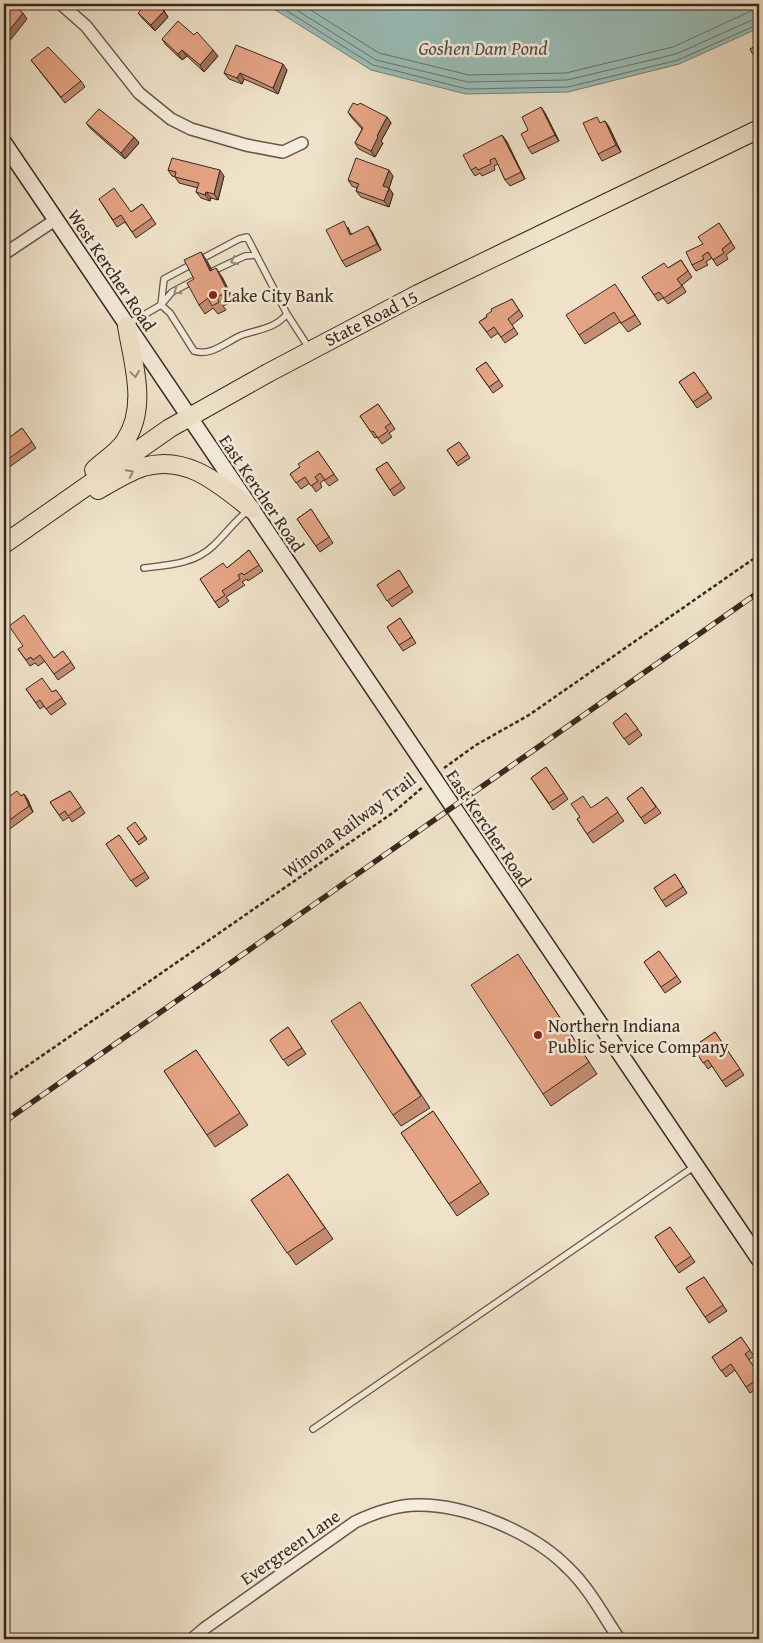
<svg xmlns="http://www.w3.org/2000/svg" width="763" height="1643" viewBox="0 0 763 1643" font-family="'Gentium Book Plus',serif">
<rect width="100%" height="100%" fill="#efe2c9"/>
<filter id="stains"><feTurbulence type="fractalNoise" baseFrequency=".004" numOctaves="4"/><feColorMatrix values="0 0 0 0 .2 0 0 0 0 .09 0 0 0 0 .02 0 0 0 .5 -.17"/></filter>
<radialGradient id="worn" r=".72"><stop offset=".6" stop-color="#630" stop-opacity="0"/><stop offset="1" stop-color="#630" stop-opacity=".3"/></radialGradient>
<path fill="#9abdb7" stroke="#73817a" d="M266,4H759V28L679,64L568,92L466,94L371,70Z"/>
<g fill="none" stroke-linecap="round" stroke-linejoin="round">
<path stroke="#69726a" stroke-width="1" d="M276,4L373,65L467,89L568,87L678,60L759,24
M287,4L376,60L468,82L567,80L676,54L759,17
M301,4L379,53L469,75L566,73L673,47L751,11L759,10"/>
<defs>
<path id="lane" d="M247,237L287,314C274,329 260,329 242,335C227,341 211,357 194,351L170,313L161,305L164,279L239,239Z
M213,271L245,256L256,255
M287,314L309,348
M128,324L161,305L172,292L195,280
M144,568C169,565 194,564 213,546C226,534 235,520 249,510
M313,1429L695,1166"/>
<path id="street" d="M61,4L86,26L139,93L171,119L191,129L246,145L283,152L302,143
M4,254L55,220
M192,1639L205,1628L355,1522C374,1513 395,1505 417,1505C466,1504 534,1533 568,1568C589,1588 603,1615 619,1639"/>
<path id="secondary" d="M4,143L759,1259"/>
<path id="primary" d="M94,470C103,461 118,452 125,441C148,407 133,363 127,326
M98,490C112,482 128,472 143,467C187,454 219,484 251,509
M4,544L170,428L268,373L418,294L759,129"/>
</defs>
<use href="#lane" stroke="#665649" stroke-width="8"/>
<use href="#street" stroke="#665649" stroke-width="14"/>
<use href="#secondary" stroke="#38281e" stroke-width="18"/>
<use href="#primary" stroke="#38281e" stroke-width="20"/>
<path stroke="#38281e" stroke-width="2.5" stroke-dasharray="4 2.5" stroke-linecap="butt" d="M444,768L476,745L529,715L759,555
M4,1082L394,812L423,787"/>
<use href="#lane" stroke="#f5ecdc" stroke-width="5.5"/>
<use href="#street" stroke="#f5ecdc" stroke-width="11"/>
<use href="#secondary" stroke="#f5ecdc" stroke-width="15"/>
<use href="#primary" stroke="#efe2c9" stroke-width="18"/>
<defs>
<path id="rail" d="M4,1122L759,592"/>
</defs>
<use href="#rail" stroke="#38281e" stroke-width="5.5"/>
<use href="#rail" stroke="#f5ecdc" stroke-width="4" stroke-dasharray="11" stroke-linecap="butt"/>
</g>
<path fill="#c58d72" stroke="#38281e" d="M137,4H170L164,11L168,17L155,31L143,19L138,13L142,9Z
M162,39L218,56L204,72L187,56L182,60L166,45Z
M31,60L81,81L85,87L65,103Z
M287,70L278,94L244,79L242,84L229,79L224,73Z
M358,105L387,117L391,123L381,141L383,143L375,157L359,149L355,143L362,129L352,118L348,112Z
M541,107L545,113L559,141L532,154L528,148V130Z
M605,121L609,127L621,152L602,161L598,154L601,123Z
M86,123L134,137L139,143L125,159L91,129Z
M502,135L507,142L525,179L510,186L505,180L498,164L494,166L495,170L482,176L480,173L475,176L471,170Z
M168,170L224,176L218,200L211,198L210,201L201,198L196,192L198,188L179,183L175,177L172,176Z
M393,176L389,188L393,194L389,207L361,197L356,191L357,188L352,186L348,180Z
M99,199L131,212L142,204L156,224L136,238L125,222L117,227Z
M719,223L735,248L726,255L728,259L717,266L712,258L706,262L708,265L696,271L692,265L703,244Z
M348,227L351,234L372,232L381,250L346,267L342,261Z
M681,260L692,277L682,285L686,292L668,304L663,298L658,301L642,277L668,268Z
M207,261L212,270L222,277L234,301L223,306L226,310L218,314L213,308L205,314L199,305L194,279Z
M621,293L641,324L628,332L620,322L585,344L579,335Z
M512,299L523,316L512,325L518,334L505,343L498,333L491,338L479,322Z
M486,362L503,386L493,393L476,369Z
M694,372L712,398L697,408L679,382Z
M378,404L395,429L389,433L392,437L382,444L377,437L375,438L360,416Z
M22,428L36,448L8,468L7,466L4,468V440L5,441Z
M459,442L470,458L458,466L447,450Z
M318,451L338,480L329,486L324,480L320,483L322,487L316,492L310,483L301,489L290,474L300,467Z
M387,462L405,488L394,496L376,469Z
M311,509L333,543L320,552L297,519Z
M249,550L263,571L248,581L247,579L242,582L245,585L226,597L229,601L219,608L200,579L227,568Z
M399,570L413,592L392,607L377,585Z
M400,618L416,643L403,651L387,627Z
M18,649L54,658L63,651L75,668L58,680L45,661L38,666L35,663L30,666Z
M26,689L52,692L56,690L66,704L51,715L44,706L40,709Z
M626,713L642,735L629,745L613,723Z
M4,718L10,728L4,732Z
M546,767L568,799L553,810L531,778Z
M642,787L661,813L645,824L627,798Z
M70,791L85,813L72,822L69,817L63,821L50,802Z
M24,794L28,800L33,812L7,831L4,826V796L7,798L21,796Z
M607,797L624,821L593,843L577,819Z
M127,828L145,836L147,839L139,845Z
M119,835L149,878L136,887L106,844Z
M675,874L687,893L666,907L654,888Z
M659,951L681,982L665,993L644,962Z
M526,966L597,1074L551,1106L543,1094Z
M368,1014L430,1108L401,1126L393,1115Z
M288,1027L306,1054L288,1066L270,1040Z
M715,1032L744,1075L726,1087L712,1066L708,1069L693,1047Z
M196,1050L248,1125L215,1147L164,1071Z
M433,1111L489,1194L457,1216L401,1133Z
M288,1174L333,1239L296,1265L251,1200Z
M670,1227L695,1262L679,1273L655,1237Z
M704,1277L727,1311L709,1323L686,1288Z
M741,1337L754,1356L749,1360L759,1374V1387L750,1393L735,1370L726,1377L712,1357Z"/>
<path fill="#a0735d" stroke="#38281e" d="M161,4H170L163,12L159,6Z
M164,11L168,17L155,31L151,25Z
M23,13L27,19L8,43L4,37Z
M182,50L187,56L182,60L178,54Z
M213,50L218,56L204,72L200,65Z
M283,64L287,70L278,94L273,88Z
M240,73L244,79L242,84L237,78Z
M541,107L545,113L559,141L555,135Z
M387,117L391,123L381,141L383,143L375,157L371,151L377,136Z
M605,121L609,127L621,152L616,145Z
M502,135L507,142L525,179L521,172Z
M134,137L139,143L125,159L121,153Z
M220,170L224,176L218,200L214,194Z
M389,170L393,176L388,192L383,186Z
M389,188L393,194L389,207L384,201Z
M206,192L211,198L210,201L205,195Z
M368,226L372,232L381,250L377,244Z
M201,252L207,261L216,280L210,271Z
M216,268L222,277L234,301L228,292Z
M24,794L28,800L33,812L29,806Z"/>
<path fill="#e5a485" stroke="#38281e" d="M5,4H12L23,13L4,37V5Z
M139,4H161L159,6L164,11L151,25L138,13L143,8Z
M178,21L194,35L197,32L213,50L200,65L182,50L178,54L162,39Z
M759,44V63L758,64L750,49Z
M236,45L283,64L273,88L240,73L237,78L224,73Z
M48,47L81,81L61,97L31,60Z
M353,103L358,105L360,103L387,117L377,136L378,137L371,151L355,143L363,128L348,112Z
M541,107L555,135L528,148L521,134L528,130L522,117Z
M99,109L134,137L121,153L86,123Z
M597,117L600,123L605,121L616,145L598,154L583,123Z
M502,135L521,172L505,180L495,158L490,160L491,164L478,170L476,167L471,170L463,155Z
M172,158L220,170L214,194L206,192L205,195L196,192L199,183L175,177L176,172L168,170Z
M356,158L389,170L383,186L389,188L384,201L356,191L359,184L348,180Z
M114,188L131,212L142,204L152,218L132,232L121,215L113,220L99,199Z
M344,221L350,235L368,226L377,244L342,261L326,230Z
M719,223L731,242L722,249L724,253L713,260L708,252L702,256L704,259L692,265L686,252L703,244L698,237Z
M201,252L210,271L216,268L228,292L217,297L219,302L212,306L208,298L199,305L187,283L194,279L184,260Z
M681,260L688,271L677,279L682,286L664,298L659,292L654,295L642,277L664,263L668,268Z
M615,284L635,315L621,323L614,312L579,335L566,315Z
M512,299L519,310L508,319L514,328L501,337L494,327L487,332L479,322L487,317L486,315L492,311L491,309Z
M486,362L499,380L489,387L476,369Z
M694,372L708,392L693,402L679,382Z
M378,404L391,423L385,427L388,431L378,438L373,431L371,432L360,416Z
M22,428L32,442L4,462V440L5,441Z
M459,442L468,454L456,463L447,450Z
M318,451L334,474L325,480L320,473L315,477L318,481L311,486L305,477L296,483L290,474L300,467L298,464Z
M387,462L401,482L390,490L376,469Z
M311,509L329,537L316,546L297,519Z
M249,550L259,565L244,575L242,573L238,575L240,579L222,591L225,595L215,602L200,579L223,563L227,568Z
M399,570L409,586L387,601L377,585Z
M24,615L54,658L63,651L71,662L54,674L40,655L33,660L31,657L26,660L18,649L23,646L9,626Z
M400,618L412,637L399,645L387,627Z
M42,678L52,692L56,690L62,698L46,709L40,700L36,703L26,689Z
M626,713L638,729L624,739L613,723Z
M546,767L564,793L549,803L531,778Z
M642,787L656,807L641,818L627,798Z
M17,791L21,796L24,794L29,806L4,824V796L5,795L7,798Z
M70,791L81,807L68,816L65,811L59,815L50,802Z
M583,796L591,808L607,797L618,812L587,834L577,819L580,817L571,804Z
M135,822L145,836L137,842L127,828Z
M119,835L145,872L131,881L106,844Z
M675,874L683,887L662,901L654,888Z
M659,951L677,976L661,987L644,962Z
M518,954L589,1062L543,1094L471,985Z
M360,1002L421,1096L393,1115L331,1021Z
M288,1027L302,1048L283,1060L270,1040Z
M715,1032L740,1069L722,1081L708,1060L703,1063L693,1047Z
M196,1050L240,1113L207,1135L164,1071Z
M433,1111L481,1182L449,1204L401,1133Z
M288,1174L325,1228L287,1253L251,1200Z
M670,1227L691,1256L675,1267L655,1237Z
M704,1277L723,1305L705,1317L686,1288Z
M741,1337L750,1350L745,1354L759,1374V1378L746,1387L731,1364L721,1371L712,1357Z
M759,1420V1433L753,1424Z"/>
<defs><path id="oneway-chevron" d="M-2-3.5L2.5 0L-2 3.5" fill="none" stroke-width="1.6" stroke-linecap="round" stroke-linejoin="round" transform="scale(1.25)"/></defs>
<g stroke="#968a7d">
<use href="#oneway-chevron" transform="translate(234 261) rotate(155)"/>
<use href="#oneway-chevron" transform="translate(177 291) rotate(146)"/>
</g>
<g stroke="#948574">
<use href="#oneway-chevron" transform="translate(135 374) rotate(82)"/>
<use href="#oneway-chevron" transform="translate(130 473) rotate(-27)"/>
</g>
<g fill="#8f2418" stroke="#f5ecdc" stroke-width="2">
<circle cx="213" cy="295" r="5"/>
<circle cx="538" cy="1035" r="5"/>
</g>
<g text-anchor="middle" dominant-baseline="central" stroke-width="5" stroke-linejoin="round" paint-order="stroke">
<g font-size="18" fill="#38281e" stroke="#f5ecdc">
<text transform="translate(112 270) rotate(56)">West Kercher Road</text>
<text transform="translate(371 318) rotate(-27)">State Road 15</text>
<text transform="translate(262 493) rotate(56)">East Kercher Road</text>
<text transform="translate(349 825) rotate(-37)">Winona Railway Trail</text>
<text transform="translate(489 828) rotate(56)">East Kercher Road</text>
<text transform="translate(290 1547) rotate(-35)">Evergreen Lane</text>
</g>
<g font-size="18" fill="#38281e" stroke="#f5ecdc" text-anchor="start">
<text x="223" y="295">Lake City Bank</text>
<text x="548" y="1025">Northern Indiana<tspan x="548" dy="21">Public Service Company</tspan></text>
</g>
<g font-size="19" font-style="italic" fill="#504d44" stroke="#f5ecdc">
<text x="483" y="48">Goshen Dam Pond</text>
</g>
</g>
<rect width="763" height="1643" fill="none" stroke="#efe2c9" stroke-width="20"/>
<rect x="5" y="5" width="753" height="1633" fill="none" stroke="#38281e" stroke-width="2.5"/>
<rect x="10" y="10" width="743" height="1623" fill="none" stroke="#38281e"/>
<rect width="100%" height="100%" filter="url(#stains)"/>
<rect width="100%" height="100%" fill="url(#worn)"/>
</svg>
